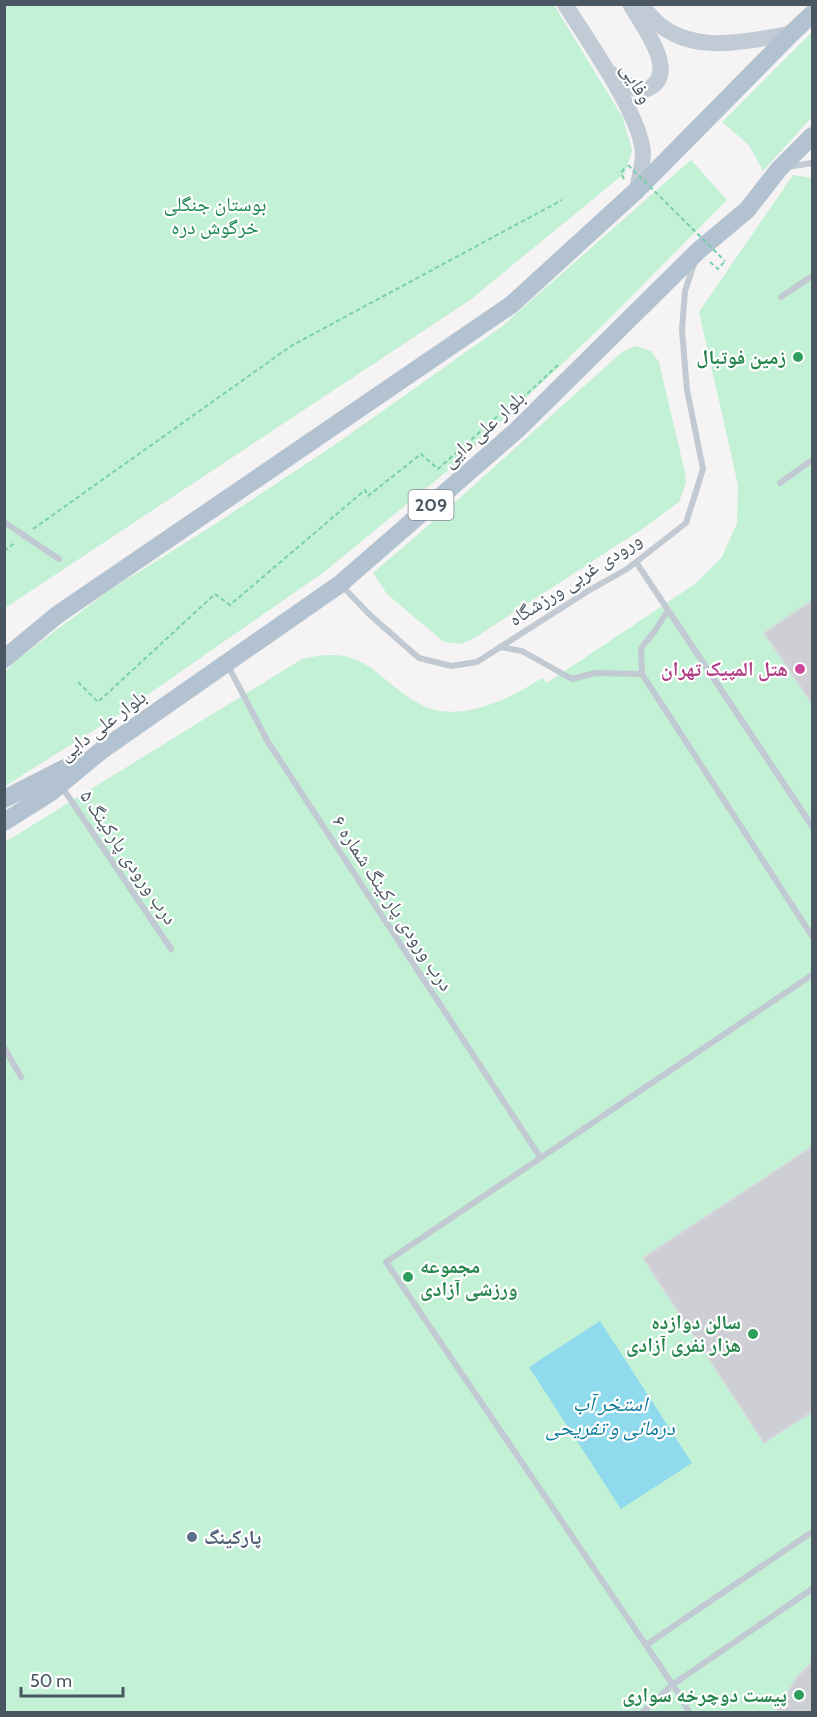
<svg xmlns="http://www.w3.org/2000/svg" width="817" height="1717" viewBox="0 0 817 1717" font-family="Cabin,'Noto Naskh Arabic',sans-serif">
<rect width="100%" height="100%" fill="#f5f3f3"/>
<path fill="#c3f1d5" d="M5,5H554L623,118L632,150L625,173L470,300L5,608Z
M812,32V117L763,171L749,145L722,122Z
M691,160L727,200L601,327L457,463L324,572L123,712L5,786V672L19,658L110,590L209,528L333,446L500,328Z
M793,175L812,178V1712H5V842L302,659C367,643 372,677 420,704C457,725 510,699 542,678L547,683L695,584L722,557L737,523L738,485L699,312Z
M636,346L651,351L659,362L685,473L686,483L679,502L645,527L476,637L461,644L444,642L387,594L373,573L452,505L622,352Z"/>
<path fill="#90daee" d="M600,1321L692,1463L621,1509L529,1367Z"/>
<path fill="#cdcfd5" stroke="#d7d9de" stroke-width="1.5" d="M813,600V705L764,633Z
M813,1146V1411L764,1443L643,1258Z
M813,1661V1713H775L797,1677Z"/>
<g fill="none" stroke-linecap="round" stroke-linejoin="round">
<path stroke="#7ad0a6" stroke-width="2" stroke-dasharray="4.5 3" stroke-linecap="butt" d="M624,179L621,173L626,166
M710,262L718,269L725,261
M33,529L291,346L562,200
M4,551L16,542
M78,682L98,702L215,594L230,605L365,490L368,496L421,454L438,469L510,405L513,407L558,365"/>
<path stroke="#c1cad2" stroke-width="6" d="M788,167L812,163
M781,297L812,276
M780,483L812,460
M4,522L59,559
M636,562L812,826
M341,585L371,616L419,658L451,666L477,662L588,591L627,569L686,523L703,469L687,390L682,330L685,291L694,264
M668,610L655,631L641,648L642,674L812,936
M500,647L522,651L572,679L595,673L642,674
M227,664L268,742L540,1157
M62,787L171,949
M4,1047L21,1077
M646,1645L812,1532
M643,1712L672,1685L812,1589
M689,1712L677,1691L386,1262L812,975"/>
<path stroke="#c1cbd6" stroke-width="16" d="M565,4C586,38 641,115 643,153C643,165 639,178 637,190
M640,4C648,12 655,22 664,28C702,54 749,40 791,34
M610,73C622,81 637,96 651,87C678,70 641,24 630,4"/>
<path stroke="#b3c2d1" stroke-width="18" d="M4,659L57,615L511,305L637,190L791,34L812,14
M4,799L75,763
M4,822L50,793L102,750L340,584L517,430L698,251L747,210L779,169L812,136"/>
<path stroke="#7ad0a6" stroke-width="2" stroke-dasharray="4.5 3" stroke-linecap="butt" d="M628,165L725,261"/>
</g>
<g fill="#2e9e5b" stroke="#fff" stroke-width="2">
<circle cx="798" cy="357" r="6"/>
<circle cx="408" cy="1277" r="6"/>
<circle cx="753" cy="1334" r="6"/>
<circle cx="799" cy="1695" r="6"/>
</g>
<circle fill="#d1479c" stroke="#fff" stroke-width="2" cx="800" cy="669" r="6"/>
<circle fill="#5c6f8a" stroke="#fff" stroke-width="2" cx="192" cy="1537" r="6"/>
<g text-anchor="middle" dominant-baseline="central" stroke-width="4.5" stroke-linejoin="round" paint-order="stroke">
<rect fill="#fff" stroke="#808990" stroke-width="1.5" x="408.5" y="490" width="45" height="30" rx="4.5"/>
<g font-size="18" font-weight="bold" fill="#4a5661">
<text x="431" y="505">209</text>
</g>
<g font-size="20" fill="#4a5661" stroke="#fff">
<text transform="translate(637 83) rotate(61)">وفایی</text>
<text transform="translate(483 429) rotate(-42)">بلوار علی دایی</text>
<text transform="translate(575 579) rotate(-33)">ورودی غربی ورزشگاه</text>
<text transform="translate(102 725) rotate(-37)">بلوار علی دایی</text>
<text transform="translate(129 857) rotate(56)">درب ورودی پارکینگ ۵</text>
<text transform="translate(393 903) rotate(57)">درب ورودی پارکینگ شماره ۶</text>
</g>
<g font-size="20" fill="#17864f" stroke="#fff">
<text x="215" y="204">بوستان جنگلی<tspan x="215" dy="23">خرگوش دره</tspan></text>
</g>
<g font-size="20" font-weight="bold" fill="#27864d" stroke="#fff" text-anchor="end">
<text x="786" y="357">زمین فوتبال</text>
<text x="420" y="1266" text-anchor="start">مجموعه<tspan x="420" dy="23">ورزشی آزادی</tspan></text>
<text x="741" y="1322">سالن دوازده<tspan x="741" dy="23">هزار نفری آزادی</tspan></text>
<text x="787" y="1695">پیست دوچرخه سواری</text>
</g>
<g font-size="20" font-weight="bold" fill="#b23c85" stroke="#fff" text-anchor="end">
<text x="788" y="669">هتل المپیک تهران</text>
</g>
<g font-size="20" font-weight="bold" fill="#4e5e75" stroke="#fff" text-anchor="start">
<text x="204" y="1537">پارکینگ</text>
</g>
<g font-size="21" font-style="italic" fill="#0c7c9b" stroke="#fff">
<text x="610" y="1403">استخر آب<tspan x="610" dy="24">درمانی و تفریحی</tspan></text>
</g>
</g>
<rect width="817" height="1717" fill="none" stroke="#4a5661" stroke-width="12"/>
<path d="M21 1687v9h102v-9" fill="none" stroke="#4a5661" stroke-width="3"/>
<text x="30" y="1687" font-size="18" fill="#4a5661" stroke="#ffffff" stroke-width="4.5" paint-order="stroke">50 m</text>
</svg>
